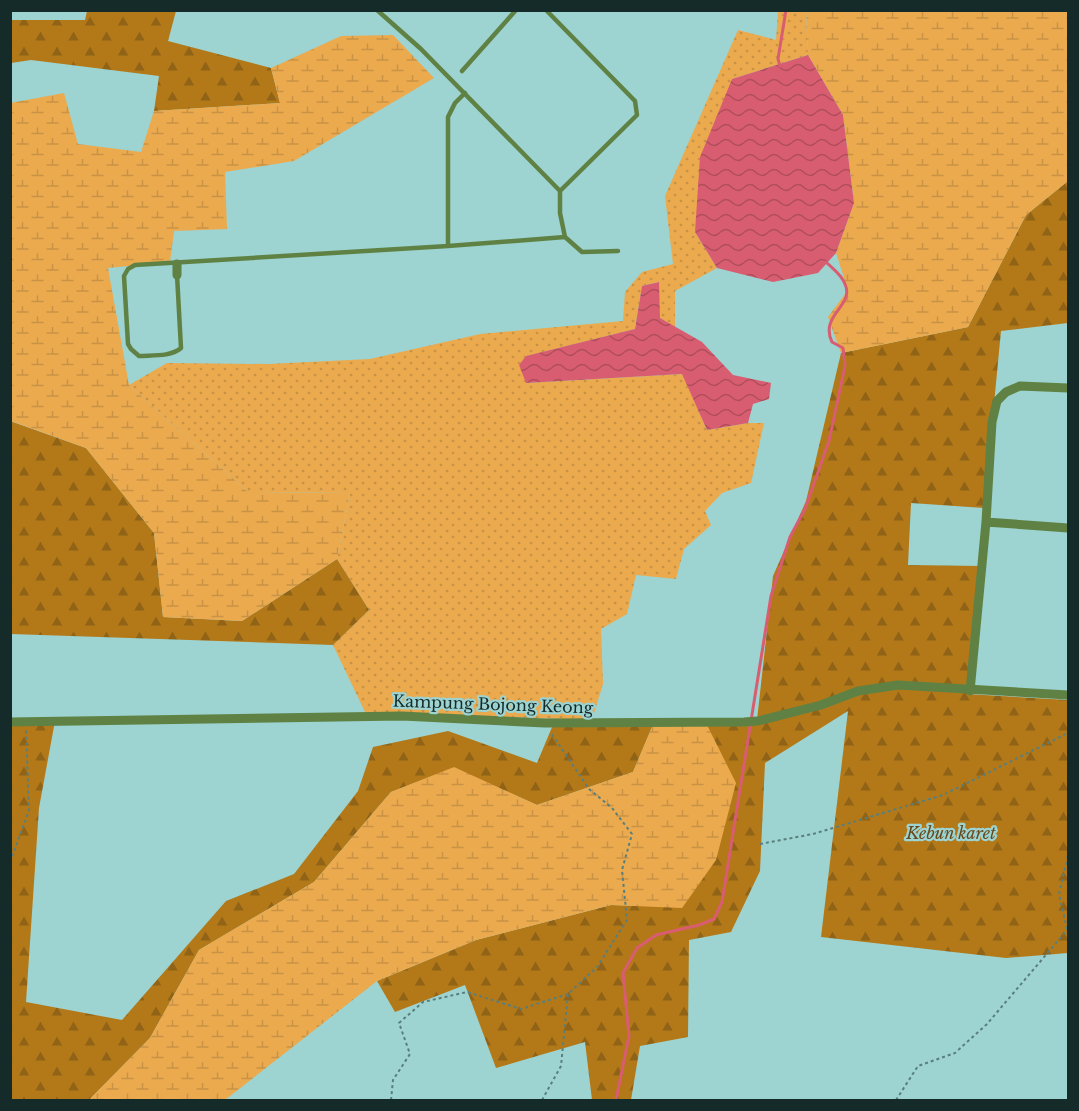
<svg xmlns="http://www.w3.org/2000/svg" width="1079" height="1111" viewBox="0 0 1079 1111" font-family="'Libre Baskerville',serif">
<defs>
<pattern id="grass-dots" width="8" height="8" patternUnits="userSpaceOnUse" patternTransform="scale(1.5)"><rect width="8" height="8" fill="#ebaa4e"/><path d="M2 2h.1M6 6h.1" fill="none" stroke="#c99244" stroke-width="1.8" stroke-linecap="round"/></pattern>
<pattern id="forest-firs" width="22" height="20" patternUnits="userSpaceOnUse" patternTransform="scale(1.5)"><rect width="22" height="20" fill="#b37919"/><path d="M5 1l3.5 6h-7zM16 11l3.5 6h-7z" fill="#906317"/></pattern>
<pattern id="wetland-marsh" width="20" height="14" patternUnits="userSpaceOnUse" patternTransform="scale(1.5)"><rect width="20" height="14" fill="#ebaa4e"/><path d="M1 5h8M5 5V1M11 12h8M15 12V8" fill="none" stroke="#c99244"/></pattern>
<pattern id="water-waves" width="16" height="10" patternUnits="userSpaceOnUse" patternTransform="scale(1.5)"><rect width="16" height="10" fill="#d95d70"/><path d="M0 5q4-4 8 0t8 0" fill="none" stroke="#af4d5c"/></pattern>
</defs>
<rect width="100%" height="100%" fill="#9dd3d1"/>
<path fill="url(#grass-dots)" d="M778,11H806L808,55L732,79L695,232L717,268L675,291V327L660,318L658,282L642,286L635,329L527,356L526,383L683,374L707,430L748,423H764L751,483L722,493L705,511L711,525L684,549L676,579L636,575L627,614L601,629L603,684L592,720L365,712L333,645L369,610L337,559L350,493L248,492L129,385L167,363L268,364L370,359L480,334L623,321L625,292L642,272L673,264L665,196L738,30L776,40Z"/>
<path fill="url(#forest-firs)" d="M87,11H176L168,41L271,68L280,103L154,111L159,76L31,60L11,63L10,20H85Z
M1068,181V323L1001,331L984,508L911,503L908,565L982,566L967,694L1068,700V953L1006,958L821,937L848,711L765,763L760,871L731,932L689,940L688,1037L640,1046L631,1100H592L585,1042L496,1068L465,985L395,1012L377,981L476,940L611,905L683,907L705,721L757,720L773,576L806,501L841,353L968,327L1026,215Z
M10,421L86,448L154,533L163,617L242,621L337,559L369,610L333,645L11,634Z
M555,720H655L633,772L537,805L454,768L391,792L314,882L199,950L150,1038L89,1100H11L10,721H55L39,808L26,1002L122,1020L226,901L294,874L358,791L373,747L448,731L537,763Z"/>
<path fill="url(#wetland-marsh)" d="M806,11H1068V181L1026,215L968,327L841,353L828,317L848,290L836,253L854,203L843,115L808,55Z
M393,35L434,78L294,161L225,172L227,229L174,231L170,262L108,268L129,385L248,492L350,493L337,559L242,621L163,617L154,533L86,448L11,421L10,103L64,93L78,144L141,152L154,111L280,103L271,68L341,36Z
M655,720L705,721L736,783L716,860L682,908L611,905L476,940L377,981L225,1100H89L150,1038L199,950L314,882L391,792L454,767L537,805L633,772Z"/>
<path fill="url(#water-waves)" d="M808,55L843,115L854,203L836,253L818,273L773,282L717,268L695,232L700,157L732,79Z
M659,282L660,318L702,342L733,375L771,383L769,399L753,404L748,423L707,430L682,374L526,383L519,365L526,356L635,329L642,286Z"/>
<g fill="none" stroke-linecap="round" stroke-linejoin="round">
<path stroke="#d95d70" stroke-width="3" d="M780,66L778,59L786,10
M616,1100L629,1036L623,973L637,948L656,935L699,925L714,919L722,902L771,596L790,537L805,509L829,441L845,366L843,348L832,342C819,315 855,306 845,284C842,275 833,269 826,262"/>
<path stroke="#597f7d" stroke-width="2" stroke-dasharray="3 3" stroke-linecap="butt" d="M760,844L813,834L943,795L1068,733
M10,862L29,811L26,730
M1067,929L1059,894L1068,855
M391,1100L393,1080L410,1054L399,1023L423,1002L467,992L521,1009L568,994
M542,1100L561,1066L568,994L597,967L627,920L622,870L632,834L612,808L589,789L551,733
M896,1100L918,1066L955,1053L987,1024L1068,929"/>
<path stroke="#5f8244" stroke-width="4.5" d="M377,10L421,49L560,191
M462,71L516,10
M565,237L582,252L618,251
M448,246V117L455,103L465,93
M177,275L181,348C171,357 152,355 139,356L131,349L128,344L124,276L128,269L135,265L448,246L565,237L560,213V191L637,115L635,101L546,10"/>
<path stroke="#5f8244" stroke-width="9" d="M177,264V275
M986,522L1068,528
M970,691L986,522L992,422L997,401L1006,392L1020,386L1068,388
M10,722L402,716L545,723L744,722L758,721L821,705L858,691L898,685L1068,695"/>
</g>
<g text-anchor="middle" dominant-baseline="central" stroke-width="4.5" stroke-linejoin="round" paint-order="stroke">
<g font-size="16" fill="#152b2a" stroke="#9dd3d1">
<text transform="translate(493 704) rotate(2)">Kampung Bojong Keong</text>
</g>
<g font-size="16" font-style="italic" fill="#67481a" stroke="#9dd3d1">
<text x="951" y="833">Kebun karet</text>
</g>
</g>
<rect width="1079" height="1111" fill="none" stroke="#152b2a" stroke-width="24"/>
</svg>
